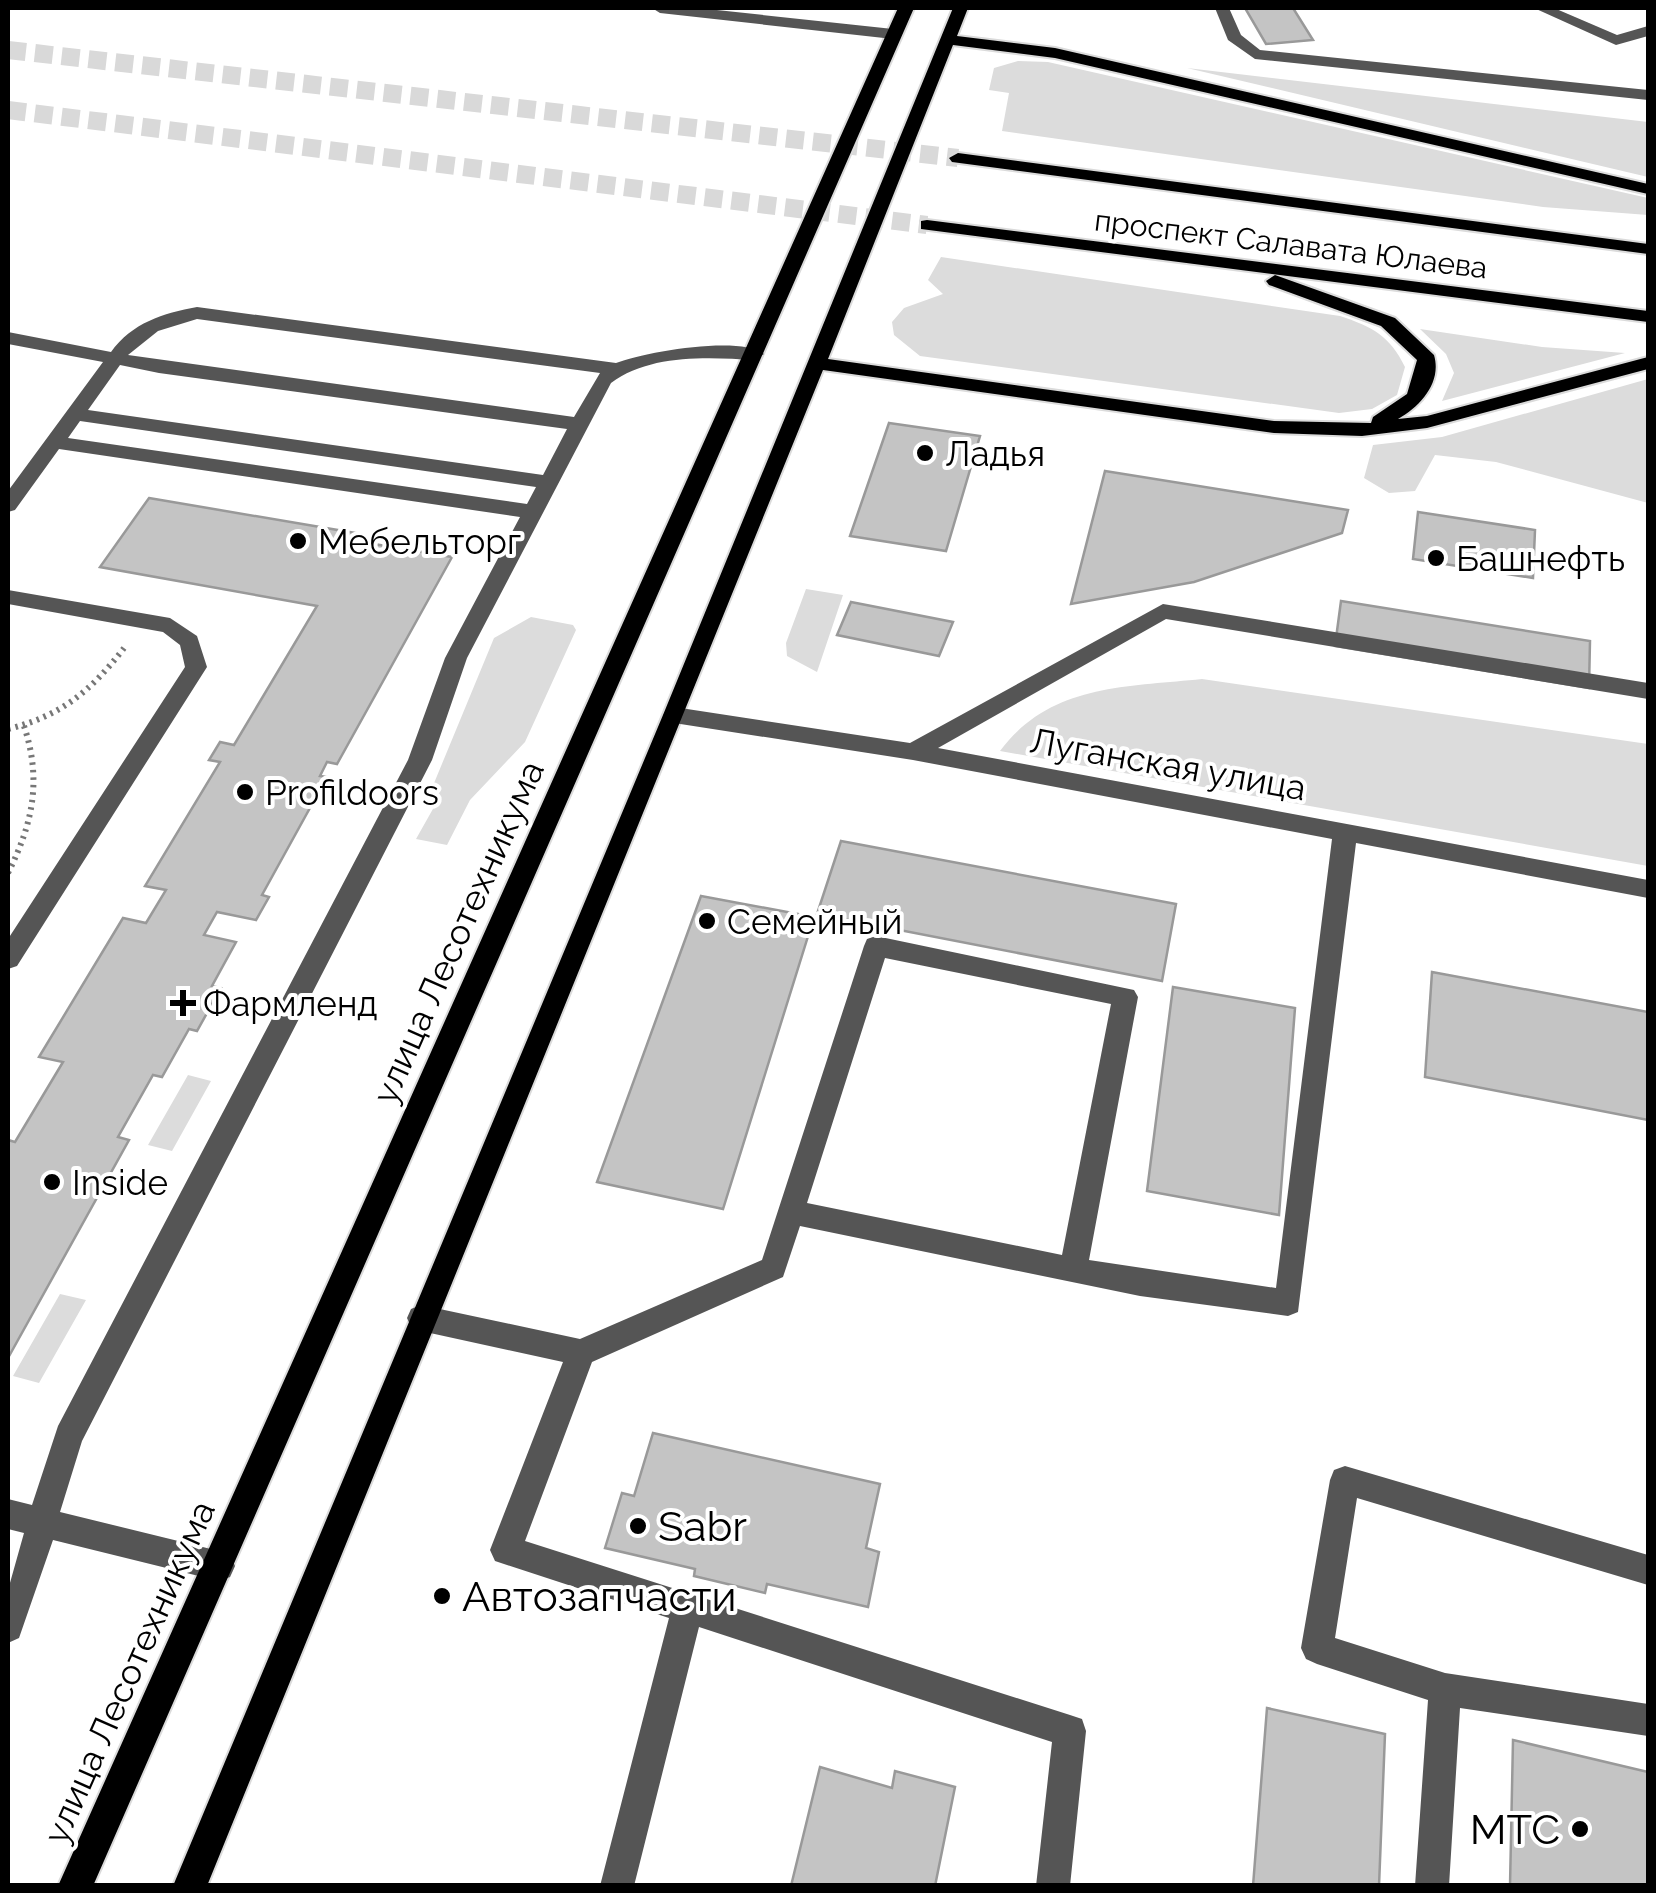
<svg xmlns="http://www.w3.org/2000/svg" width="1656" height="1893" viewBox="0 0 1656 1893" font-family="Raleway,sans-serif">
<rect width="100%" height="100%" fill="#fff"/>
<path fill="#dcdcdc" d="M1018,61L1048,62L1648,198V215L1543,207L1002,131L1009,93L989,90L994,68Z
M1187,68L1648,122V177Z
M941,257L1340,316C1373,327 1390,336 1405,367L1397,395L1372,409L1339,413L920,356L894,335L892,322L904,308L943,294L928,280Z
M1420,329L1542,347L1625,353L1442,401L1454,373L1446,354Z
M1648,379V503L1496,462L1435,455L1415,491L1389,493L1364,478L1373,445L1442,437Z
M806,589L843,595L817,672L787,656L786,643Z
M531,617L573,625L576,630L525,742L470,800L447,845L416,839L438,800L432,788L494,638Z
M1202,679L1648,744V866L1000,751C1050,684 1126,687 1202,679Z
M188,1075L211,1081L172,1151L148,1145Z
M60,1294L86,1300L39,1383L13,1376Z"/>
<path fill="#c4c4c4" stroke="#999" stroke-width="2.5" d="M1245,8H1293L1313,40L1266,44Z
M889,423L980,436L946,551L850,536Z
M1105,471L1348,510L1342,533L1194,582L1071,604Z
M149,498L361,534L356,541L452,557L337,764L327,762L320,776L327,777L262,895L269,897L256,920L217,912L204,935L236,942L212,986L221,988L197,1031L189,1029L162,1077L153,1075L118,1137L129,1140L8,1358V1140L15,1142L63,1062L39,1057L123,918L146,923L166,890L145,886L220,762L209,760L220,742L234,745L317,606L100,567Z
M1418,512L1535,530L1533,578L1413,559Z
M1341,601L1590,641L1589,688L1335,646Z
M851,602L953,622L939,656L837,635Z
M841,841L1176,904L1162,981L817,914Z
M701,896L814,917L723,1209L597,1182Z
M1432,972L1648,1012V1120L1425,1077Z
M1173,987L1295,1008L1279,1215L1147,1191Z
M653,1433L880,1484L866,1548L879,1552L868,1607L767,1584L765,1593L694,1576L695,1569L605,1548L622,1493L634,1496Z
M1267,1708L1385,1734L1379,1886H1253Z
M1513,1740L1648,1772V1886H1510Z
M820,1767L892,1788L895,1771L955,1787L935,1886H791Z"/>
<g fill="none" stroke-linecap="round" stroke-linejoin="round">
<path stroke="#d9d9d9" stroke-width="18" stroke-dasharray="18 9" stroke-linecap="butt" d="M8,50L958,158
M8,110L927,225"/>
<defs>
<path id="major" d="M898,8H914L93,1886H58Z
M953,8H968L957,36L1055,48L1648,184V194L1055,58L953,45L828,359L1274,421L1371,423L1373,417L1407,394L1417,360L1381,326L1269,285L1266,281L1275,275L1395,318L1434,355C1442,382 1421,406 1398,419L1427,416L1648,357V369L1427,428L1362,436L1274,433L823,370L207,1886H173L663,715Z
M958,153L1648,244V254L952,162L949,158Z
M927,220L1648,311V322L921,229V221Z"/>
</defs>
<use href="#major" stroke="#dbdbdb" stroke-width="4"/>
<path stroke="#777" stroke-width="6" stroke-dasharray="2.5 5" stroke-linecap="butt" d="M8,729C61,716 91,691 124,648
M8,873C33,823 42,780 24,726"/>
<path fill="#555" fill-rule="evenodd" d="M652,8H698L893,29L901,34L893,39L660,13Z
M1215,8H1229L1241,35L1260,50L1648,90V100L1255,59L1228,40Z
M1534,8H1554L1617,35L1648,26V36L1616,45Z
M197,307L616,363C644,352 741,335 764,354L754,360C708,357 649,354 611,383L467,658L432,760L82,1441L60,1512L219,1551L230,1555L235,1566L230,1577L219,1581L53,1540L19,1638L8,1643V1590L24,1533L8,1529V1499L32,1505L58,1426L408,760L445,658L520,517L59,449L15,510L8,512V491L103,362L8,344V332L111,352C132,323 163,313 197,307ZM197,319L600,373L574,417L128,355L158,331ZM120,365L159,373L567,429L543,475L88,410ZM80,421L536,487L527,504L68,438Z
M8,590L170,618L197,636L207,667L17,966L8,969V939L185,667L180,645L163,632L8,604Z
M1163,604L1648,683V699L1166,619L938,748L1648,880V898L1356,843L1298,1312L1288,1316L1140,1296L800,1226L783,1277L592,1362L525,1541L1070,1715L1082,1719L1086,1731L1070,1886H1036L1052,1742L699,1627L634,1886H600L669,1618L495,1561L490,1550L563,1362L421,1331L411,1327L407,1318L411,1309L421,1305L580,1339L762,1260L864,946L867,939L876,936L1134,990L1138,997L1089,1260L1276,1288L1332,839L913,760L674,723L663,715L674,707L910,743ZM885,958L1111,1004L1062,1255L807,1203Z
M1345,1466L1648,1555V1585L1357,1498L1335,1638L1445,1673L1648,1704V1736L1460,1708L1449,1886H1415L1428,1700L1317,1664L1306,1659L1301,1648L1330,1480L1334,1470Z"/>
<use href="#major" fill="#000" fill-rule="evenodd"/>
</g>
<g fill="#000" stroke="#fff" stroke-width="4">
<circle cx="925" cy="453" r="10"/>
<circle cx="298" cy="541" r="10"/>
<circle cx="1436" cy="558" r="10"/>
<circle cx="245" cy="792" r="10"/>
<circle cx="707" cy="921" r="10"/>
<path d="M178 988h10v10h10v10h-10v10h-10v-10h-10v-10h10z"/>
<circle cx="52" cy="1182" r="10"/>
<circle cx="638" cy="1526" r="10"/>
<circle cx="442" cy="1596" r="10"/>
<circle cx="1580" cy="1829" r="10"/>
</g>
<g text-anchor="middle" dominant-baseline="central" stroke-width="8" stroke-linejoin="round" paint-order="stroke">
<g font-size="30" fill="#000" stroke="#fff">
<text transform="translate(1291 244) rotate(7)">проспект Салавата Юлаева</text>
</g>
<g font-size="35" fill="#000" stroke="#fff" text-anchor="start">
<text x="945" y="453">Ладья</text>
<text x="318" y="541">Мебельторг</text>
<text x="1456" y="558">Башнефть</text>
<text x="265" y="792">Profildoors</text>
<text x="727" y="921">Семейный</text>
<text x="203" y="1003">Фармленд</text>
<text x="72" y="1182">Inside</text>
</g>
<g font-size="35" fill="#000" stroke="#fff">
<text transform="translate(1168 764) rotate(10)">Луганская улица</text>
<text transform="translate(458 932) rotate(-66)">улица Лесотехникума</text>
<text transform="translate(129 1672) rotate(-66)">улица Лесотехникума</text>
</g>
<g font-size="42" fill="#000" stroke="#fff" text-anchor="start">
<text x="658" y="1526">Sabr</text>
<text x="462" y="1596">Автозапчасти</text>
<text x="1560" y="1829" text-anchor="end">МТС</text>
</g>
</g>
<rect width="1656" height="1893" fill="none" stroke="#000000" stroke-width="20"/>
</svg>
